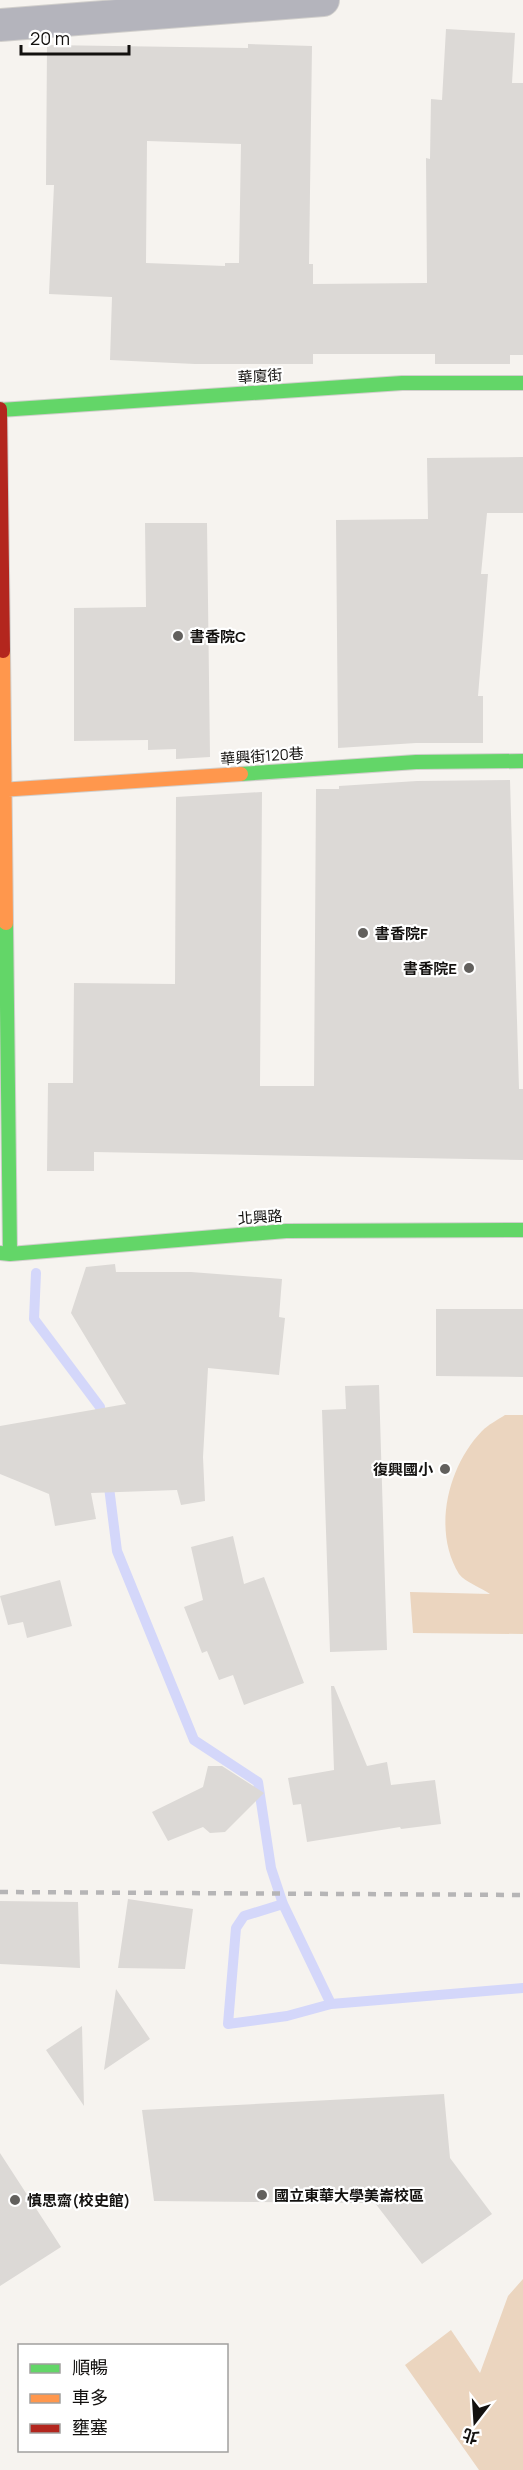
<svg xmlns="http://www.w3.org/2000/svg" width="523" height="2470" viewBox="0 0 523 2470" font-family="Manrope,'Noto Sans TC',sans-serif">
<rect width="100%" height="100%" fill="#f6f3ef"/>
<path fill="#ebd5bf" d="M505,1415H523V1634L413,1633L410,1592L490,1594C482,1588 465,1582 459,1574C432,1530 448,1466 482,1431C488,1425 497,1420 505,1415Z
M523,2279V2470H479L405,2365L451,2330L480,2373L508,2296Z"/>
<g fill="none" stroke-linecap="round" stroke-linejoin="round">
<path stroke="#d4d7fa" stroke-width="10" d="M36,1273L34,1319L100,1407L102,1421
M108,1479L117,1551L194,1740L258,1782L271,1868L283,1904L331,2004L523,1988
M283,1904L244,1916L236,1928L228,2024L287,2016L331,2004"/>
</g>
<path fill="#dcd9d6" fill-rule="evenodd" d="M446,29L515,33L512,83H523V355H510V364H435V354H313V364H195L110,360L112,297L49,294L54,185H46L47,45L248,48V44L312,46L309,264H313V284L427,283L426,158L430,159L431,99L442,100ZM147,141L241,144L239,263H225V266L146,263Z
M523,457V513H487L481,574H488L478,696H483V743H416L338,748L336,520L428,519L427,458Z
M145,523H207L210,757L176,759V749L148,750V740L74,741V608L146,607Z
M510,780L519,1089H523V1160L94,1152V1171H47L48,1083H73L74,983L175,984L176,797L262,792L260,1086H314L316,789H339V786L417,781Z
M115,1264L116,1272H191L282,1279L279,1317L285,1318L279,1375L208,1368L203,1457L205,1501L181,1505L177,1490L91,1493L96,1519L55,1526L49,1494L0,1474V1426L126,1404L71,1313L86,1267Z
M436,1309H523V1377L436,1376Z
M379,1385L387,1650L330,1652L322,1410L346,1409L345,1386Z
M233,1536L244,1584L264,1577L304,1683L244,1705L233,1675L219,1680L207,1651L202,1653L184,1607L203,1600L191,1547Z
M60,1580L72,1626L27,1638L23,1622L8,1625L0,1596Z
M331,1686H334L367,1766L387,1762L391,1785L435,1780L441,1824L401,1829L400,1827L307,1842L301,1804L293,1805L288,1778L334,1770Z
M208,1766H222L264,1793L225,1832L210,1833L203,1827L168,1841L152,1812L203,1787Z
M128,1899L193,1909L185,1969L118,1968Z
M0,1901L78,1902L80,1968L0,1964Z
M116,1989L150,2039L104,2070Z
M82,2026L84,2106L46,2050Z
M444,2094L450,2158L492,2214L422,2264L375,2203L154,2201L142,2110Z
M0,2153L61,2247L0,2286Z"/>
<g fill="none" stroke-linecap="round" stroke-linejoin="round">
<defs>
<path id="street" d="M0,25L323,0"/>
<path id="fast" d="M0,410L402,383H523
M241,774L416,762L523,761
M6,923L10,1254
M0,1253L10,1254L286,1231L523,1230"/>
<path id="slow" d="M3,651L6,923
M0,790L241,774"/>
<path id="jam" d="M0,409L3,651"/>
</defs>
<use href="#street" stroke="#d1cfcc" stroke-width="34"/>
<use href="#fast" stroke="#d1cfcc" stroke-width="16"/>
<use href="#slow" stroke="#d1cfcc" stroke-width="16"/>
<use href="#jam" stroke="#d1cfcc" stroke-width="16"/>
<use href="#street" stroke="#b4b4bc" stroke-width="32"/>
<use href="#fast" stroke="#63d668" stroke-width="14"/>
<use href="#slow" stroke="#ff974d" stroke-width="14"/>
<use href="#jam" stroke="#b3261e" stroke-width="14"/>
<path stroke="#b6b5b6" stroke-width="4.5" stroke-dasharray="8 8" stroke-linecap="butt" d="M0,1892L523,1895"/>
</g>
<g fill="#62605d" stroke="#fff" stroke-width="2">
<circle cx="178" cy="636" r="6"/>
<circle cx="363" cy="933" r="6"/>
<circle cx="469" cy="968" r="6"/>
<circle cx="445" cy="1469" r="6"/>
<circle cx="262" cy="2195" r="6"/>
<circle cx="15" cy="2200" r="6"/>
</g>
<g text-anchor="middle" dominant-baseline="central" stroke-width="4.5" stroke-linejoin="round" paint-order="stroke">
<g font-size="15" fill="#13110f" stroke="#fff">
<text transform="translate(260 376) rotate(-4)">華廈街</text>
<text transform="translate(262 756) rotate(-4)">華興街120巷</text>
<text transform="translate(260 1217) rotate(-4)">北興路</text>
</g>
<g font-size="15" font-weight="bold" fill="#13110f" stroke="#fff" text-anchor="start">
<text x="190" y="636">書香院C</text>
<text x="375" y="933">書香院F</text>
<text x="457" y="968" text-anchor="end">書香院E</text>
<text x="433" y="1469" text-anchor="end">復興國小</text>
<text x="274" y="2195">國立東華大學美崙校區</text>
<text x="27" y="2200">慎思齋(校史館)</text>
</g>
</g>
<rect x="18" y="2344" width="210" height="108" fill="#ffffff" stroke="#a1a09f" stroke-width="1.5"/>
<rect x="30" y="2364" width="30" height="9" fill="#63d668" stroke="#a1a09f" stroke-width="1.5"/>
<text x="72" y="2374" font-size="18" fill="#13110f">順暢</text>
<rect x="30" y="2394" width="30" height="9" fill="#ff974d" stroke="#a1a09f" stroke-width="1.5"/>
<text x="72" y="2404" font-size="18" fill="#13110f">車多</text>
<rect x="30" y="2424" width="30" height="9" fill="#b3261e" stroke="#a1a09f" stroke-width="1.5"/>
<text x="72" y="2434" font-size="18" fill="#13110f">壅塞</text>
<g transform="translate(475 2422) rotate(197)" stroke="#ffffff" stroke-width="4.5" paint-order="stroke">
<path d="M0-4.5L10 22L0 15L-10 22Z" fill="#13110f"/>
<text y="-9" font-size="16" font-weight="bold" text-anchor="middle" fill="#13110f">北</text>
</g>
<path d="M21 45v9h108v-9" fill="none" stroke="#13110f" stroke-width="3"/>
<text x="30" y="45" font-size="18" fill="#13110f" stroke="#ffffff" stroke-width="4.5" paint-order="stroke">20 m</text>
</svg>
